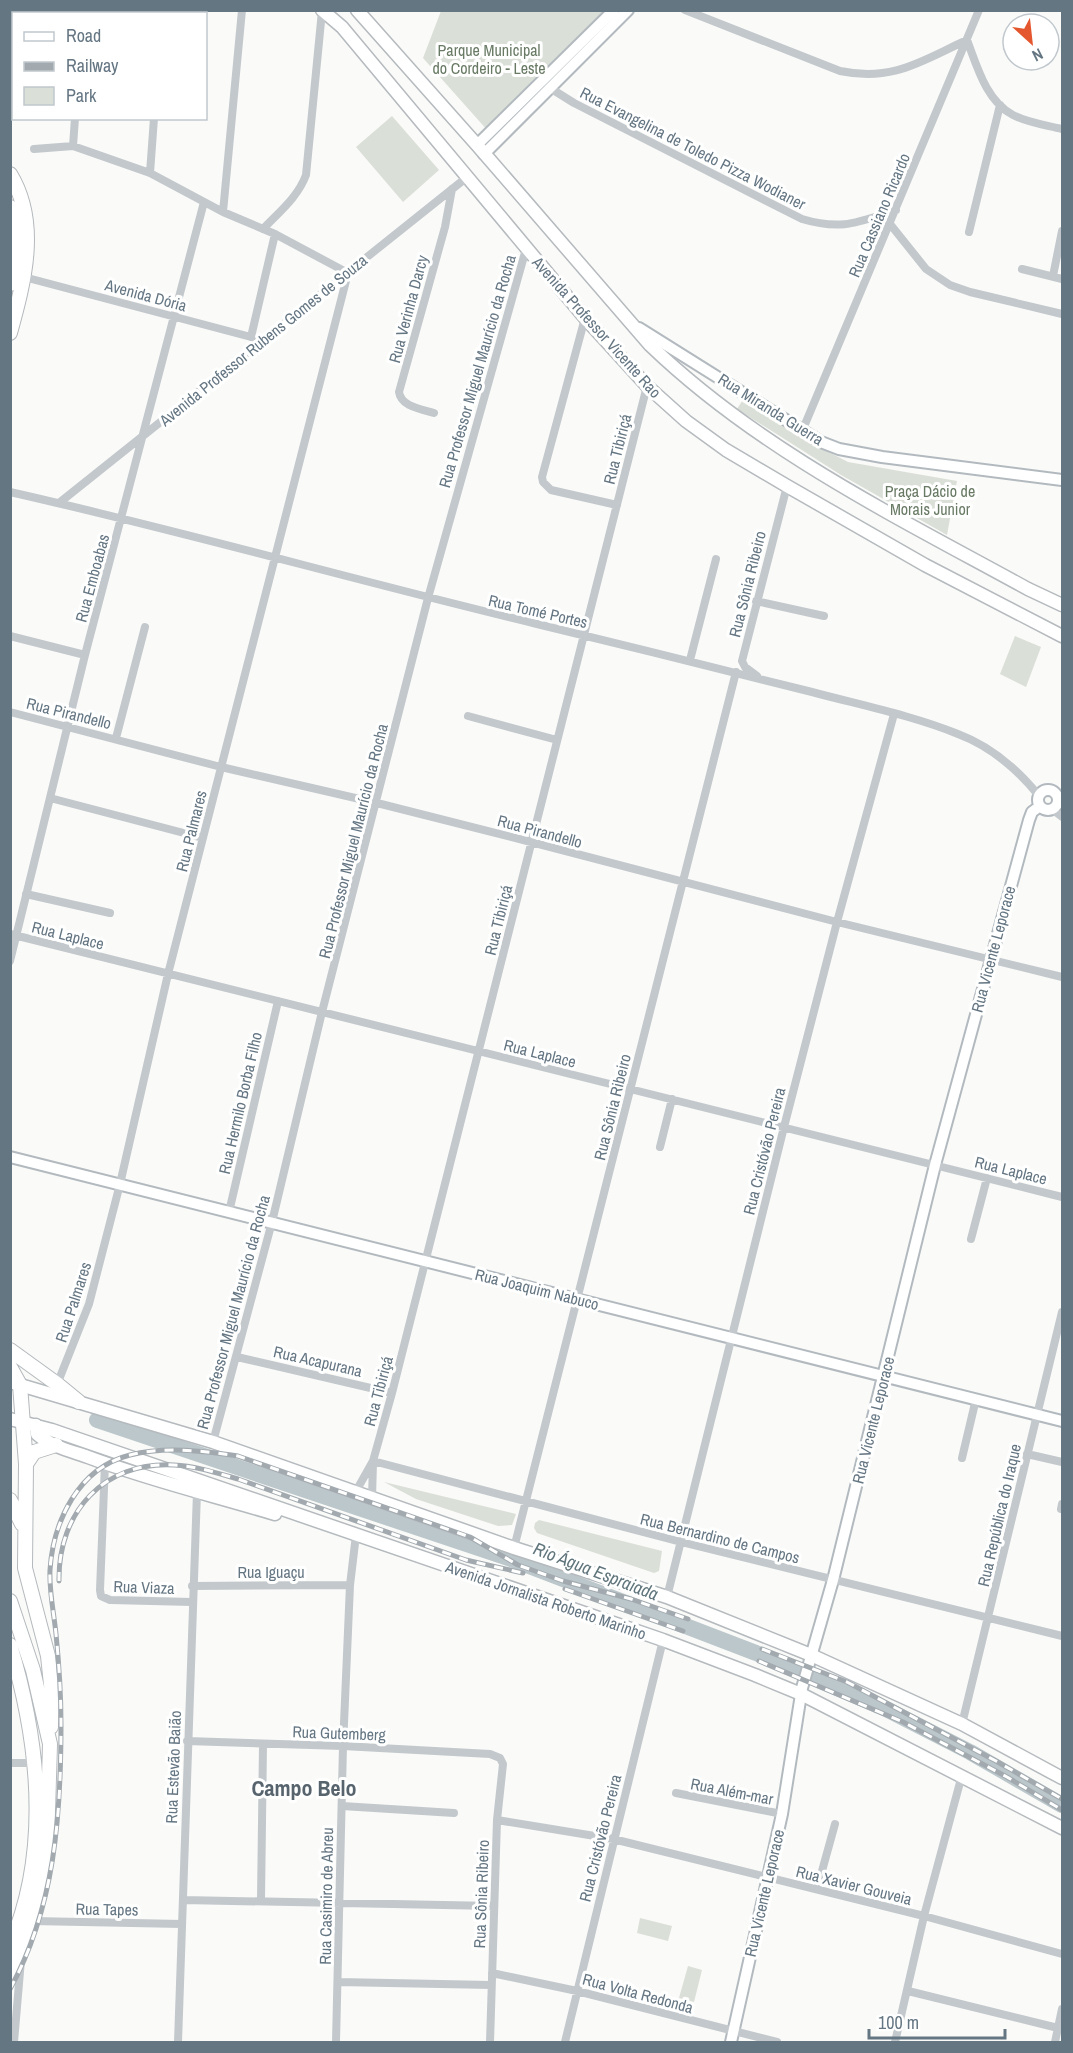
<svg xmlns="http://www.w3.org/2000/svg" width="1073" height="2053" viewBox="0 0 1073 2053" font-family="'Archivo Narrow',sans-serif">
<rect width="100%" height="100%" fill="#fafaf8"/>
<path fill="#dadfd7" d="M441,11H605L488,131L423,58Z
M392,116L439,170L403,202L356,147Z
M744,398L821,448L848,462L957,481L947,535L841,475L737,409Z
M1015,636L1041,647L1026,687L1000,674Z
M384,1482L516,1514L512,1525L498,1526L416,1499Z
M539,1520L662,1551L659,1571L654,1573L537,1533L534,1528L535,1523Z
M640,1918L672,1926L668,1941L637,1933Z
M688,1966L702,1970L694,2002L679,1998Z"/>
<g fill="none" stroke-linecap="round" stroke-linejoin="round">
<path stroke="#bbc7cb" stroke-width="16" d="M97,1420L511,1559L756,1653L886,1709L970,1752L1062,1805"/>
<defs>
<path id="secondary" d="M477,145L614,10
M484,154L628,10
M639,328L821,442L839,449L882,457L1062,480
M1038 800a10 10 0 1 1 20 0a10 10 0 1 1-20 0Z
M10,1157L1062,1421
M731,2042L782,1814L802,1688L833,1580L935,1165L1029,820L1032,812L1040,806"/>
<path id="primary" d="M322,10L342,27L585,318L647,386L686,421L726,450L787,486L925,565L1062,636
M357,10L477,145L650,345C759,450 897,517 1028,589L1062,605
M10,1382L213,1442L514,1548L667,1597L811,1655L962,1724L1062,1778
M10,1419L52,1430L663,1640L755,1675L801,1694L1062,1828
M36,1425L37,1434C50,1446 71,1451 88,1457C149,1480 212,1495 275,1514"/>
<path id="highway" d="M10,174C40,223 24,282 10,333
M10,207C18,232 17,258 10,284
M10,1350L57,1384L79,1402
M10,1367L20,1385L26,1464L25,1568L48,1656L52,1694L51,1727
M26,1464L34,1452L56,1445
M10,1500L22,1524
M10,1601L33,1670L50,1744L47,1845L41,1881L32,1921L10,1977
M10,1645C39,1742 51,1851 10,1946"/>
</defs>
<use href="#secondary" stroke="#b3babf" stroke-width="14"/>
<use href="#primary" stroke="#b5babe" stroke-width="15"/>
<use href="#highway" stroke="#b4b9bd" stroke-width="16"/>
<path stroke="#c3c8cc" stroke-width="8" d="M685,10L840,71C893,82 921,61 967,40C977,66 986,101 1013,115C1028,123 1046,125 1062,129
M83,14V10
M163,14V10
M550,88L574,103L802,219C842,231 858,222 896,210
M73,146L75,118
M34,149L73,146L150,173L223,212L275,234L348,273L168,974L120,1184L89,1304L56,1387
M150,173L154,118
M223,212L242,10
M890,224L926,269L950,285L970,292L1062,314
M263,229C279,212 298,197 306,175L322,11
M969,232L1000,105
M1022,269L1062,279
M1053,276L1062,231
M24,277L251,337L261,342
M585,318L542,477L543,482L551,490L617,505
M251,337L275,234
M434,413C422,409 401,407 399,392L445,227L452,189
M803,429L979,10
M10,492C187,532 361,582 537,624C629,646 720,669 812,692C860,705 911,715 958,734C990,746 1018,770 1039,796
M59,503L466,178
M756,601L824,616
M10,636L85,655
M690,660L716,559
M757,676L745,667L742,661L787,486
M10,712L221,767L377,803L531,842L837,922L1062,977
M468,716L557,740
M116,738L145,627
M50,798L203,838
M1052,809L1062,817
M26,894L110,913
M10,934L1062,1197
M10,961L85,655L204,202
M660,1147L672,1099
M229,1212L278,1001
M971,1239L987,1178
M237,1357L392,1393
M213,1442L272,1222L322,1012L428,598L526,249
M1027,1454L1062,1462
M962,1458L976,1399
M373,1461L681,1542L1062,1636
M105,1463L100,1590L101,1596L110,1600L192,1602
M355,1493L373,1461L392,1393L647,386
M372,1499L373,1462
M1061,1509L1062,1504
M514,1548L736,672
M192,1586L350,1585
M667,1597L784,1127L837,922L894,714
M962,1724L1062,1312
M187,1741L343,1746L490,1754L500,1758L503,1764L497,1820L490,2042
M10,1763H33
M676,1793L782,1814
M342,1806L454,1813
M497,1820L613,1839L924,1916L1062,1954
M817,1889L835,1824
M183,1900L494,1906
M261,1900L263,1744
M32,1921L182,1924
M492,1973L577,1991L777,2042
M338,1982L491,1985
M908,1991L1058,2028
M14,2042L21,1960
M178,2042L197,1492
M336,2042L343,1746L350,1585L356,1535
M565,2042L663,1640
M895,2042L924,1916L962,1775
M1055,2042L1062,2009"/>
<use href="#secondary" stroke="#fff" stroke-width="10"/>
<use href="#primary" stroke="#fff" stroke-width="12"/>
<use href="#highway" stroke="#fff" stroke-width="14"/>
<defs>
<path id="rail" d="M59,1581C58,1512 104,1461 174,1465C196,1466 217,1473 238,1479L466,1560L523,1573
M565,1589L683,1631
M762,1649L847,1682L996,1761L1062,1799
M759,1661L903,1722L1007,1777L1062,1810
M10,1989C55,1907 61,1816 61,1724C61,1694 59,1664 56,1634C54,1613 49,1592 50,1570C53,1522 78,1468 130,1455C166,1446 203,1451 238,1456L470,1537L518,1565L563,1581L631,1599L688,1619"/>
</defs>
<use href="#rail" stroke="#a2aab0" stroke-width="5"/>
<use href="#rail" stroke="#fff" stroke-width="3" stroke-dasharray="9" stroke-linecap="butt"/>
</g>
<g text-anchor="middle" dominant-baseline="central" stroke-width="6" stroke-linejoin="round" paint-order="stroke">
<g font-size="16" fill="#687a64" stroke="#fff">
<text x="489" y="50">Parque Municipal<tspan x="489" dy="18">do Cordeiro - Leste</tspan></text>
<text x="930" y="491">Praça Dácio de<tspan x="930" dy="18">Morais Junior</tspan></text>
</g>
<g font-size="16" fill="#657683" stroke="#fff">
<text transform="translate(693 148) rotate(27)">Rua Evangelina de Toledo Pizza Wodianer</text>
<text transform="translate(879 215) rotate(-67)">Rua Cassiano Ricardo</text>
<text transform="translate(146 295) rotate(15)">Avenida Dória</text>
<text transform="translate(408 309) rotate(-75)">Rua Verinha Darcy</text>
<text transform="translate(597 327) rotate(48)">Avenida Professor Vicente Rao</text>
<text transform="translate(263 340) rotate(-39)">Avenida Professor Rubens Gomes de Souza</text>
<text transform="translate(477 371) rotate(-74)">Rua Professor Miguel Maurício da Rocha</text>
<text transform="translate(771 409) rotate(32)">Rua Miranda Guerra</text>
<text transform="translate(617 449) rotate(-76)">Rua Tibiriçá</text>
<text transform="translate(92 578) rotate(-75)">Rua Emboabas</text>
<text transform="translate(747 584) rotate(-76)">Rua Sônia Ribeiro</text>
<text transform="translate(538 611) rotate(13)">Rua Tomé Portes</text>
<text transform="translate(69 713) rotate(14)">Rua Pirandello</text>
<text transform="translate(191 831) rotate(-76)">Rua Palmares</text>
<text transform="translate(540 831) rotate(15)">Rua Pirandello</text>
<text transform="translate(353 841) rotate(-76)">Rua Professor Miguel Maurício da Rocha</text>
<text transform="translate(498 920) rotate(-76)">Rua Tibiriçá</text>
<text transform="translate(68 935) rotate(14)">Rua Laplace</text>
<text transform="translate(993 949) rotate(-75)">Rua Vicente Leporace</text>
<text transform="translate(540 1053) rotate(14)">Rua Laplace</text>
<text transform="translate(240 1103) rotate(-77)">Rua Hermilo Borba Filho</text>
<text transform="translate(612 1107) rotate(-76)">Rua Sônia Ribeiro</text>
<text transform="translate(764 1151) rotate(-76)">Rua Cristóvão Pereira</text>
<text transform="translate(1011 1170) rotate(14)">Rua Laplace</text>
<text transform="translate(537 1289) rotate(14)">Rua Joaquim Nabuco</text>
<text transform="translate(73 1302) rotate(-72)">Rua Palmares</text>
<text transform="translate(233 1312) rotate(-75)">Rua Professor Miguel Maurício da Rocha</text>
<text transform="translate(318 1361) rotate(13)">Rua Acapurana</text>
<text transform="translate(378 1391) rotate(-75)">Rua Tibiriçá</text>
<text transform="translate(873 1420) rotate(-76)">Rua Vicente Leporace</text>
<text transform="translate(999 1515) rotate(-77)">Rua República do Iraque</text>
<text transform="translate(720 1538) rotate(14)">Rua Bernardino de Campos</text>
<text x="271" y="1572">Rua Iguaçu</text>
<text transform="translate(144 1587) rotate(2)">Rua Viaza</text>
<text transform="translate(546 1600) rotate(19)">Avenida Jornalista Roberto Marinho</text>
<text transform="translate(339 1733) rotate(2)">Rua Gutemberg</text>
<text transform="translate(173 1767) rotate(-88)">Rua Estevão Baião</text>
<text transform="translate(732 1791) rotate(11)">Rua Além-mar</text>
<text transform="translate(600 1838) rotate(-76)">Rua Cristóvão Pereira</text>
<text transform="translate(854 1885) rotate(14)">Rua Xavier Gouveia</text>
<text transform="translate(764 1893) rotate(-77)">Rua Vicente Leporace</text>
<text transform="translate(481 1894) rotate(-88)">Rua Sônia Ribeiro</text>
<text transform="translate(326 1896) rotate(-89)">Rua Casimiro de Abreu</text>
<text transform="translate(107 1909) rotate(1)">Rua Tapes</text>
<text transform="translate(638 1993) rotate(15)">Rua Volta Redonda</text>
</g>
<g font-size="18" font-style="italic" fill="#60757c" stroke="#fff">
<text transform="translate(596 1571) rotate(21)">Rio Água Espraiada</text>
</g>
<g font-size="22" font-weight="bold" fill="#57646e" stroke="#fff">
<text x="304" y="1788">Campo Belo</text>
</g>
</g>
<rect width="1073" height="2053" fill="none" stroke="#657683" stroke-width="24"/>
<rect x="12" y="12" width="195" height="108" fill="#ffffff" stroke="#c1c8cd" stroke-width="1.5"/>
<rect x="24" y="32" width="30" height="9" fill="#ffffff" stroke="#c1c8cd" stroke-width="1.5"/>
<text x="66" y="42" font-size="18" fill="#657683">Road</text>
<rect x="24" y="62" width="30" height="9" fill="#a2aab0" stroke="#c1c8cd" stroke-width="1.5"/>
<text x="66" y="72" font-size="18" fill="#657683">Railway</text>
<rect x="24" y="87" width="30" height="18" fill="#dadfd7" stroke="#c1c8cd" stroke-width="1.5"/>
<text x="66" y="102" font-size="18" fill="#657683">Park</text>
<g transform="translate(1031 42) rotate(153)"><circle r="28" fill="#ffffff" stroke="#c1c8cd" stroke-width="1.5"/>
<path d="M0-4.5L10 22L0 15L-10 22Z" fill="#e4572e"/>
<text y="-9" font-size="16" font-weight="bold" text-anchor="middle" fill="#657683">N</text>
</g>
<path d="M869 2029v9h136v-9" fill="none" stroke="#657683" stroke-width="3"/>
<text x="878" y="2029" font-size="18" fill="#657683" stroke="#ffffff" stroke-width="4.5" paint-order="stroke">100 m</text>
</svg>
